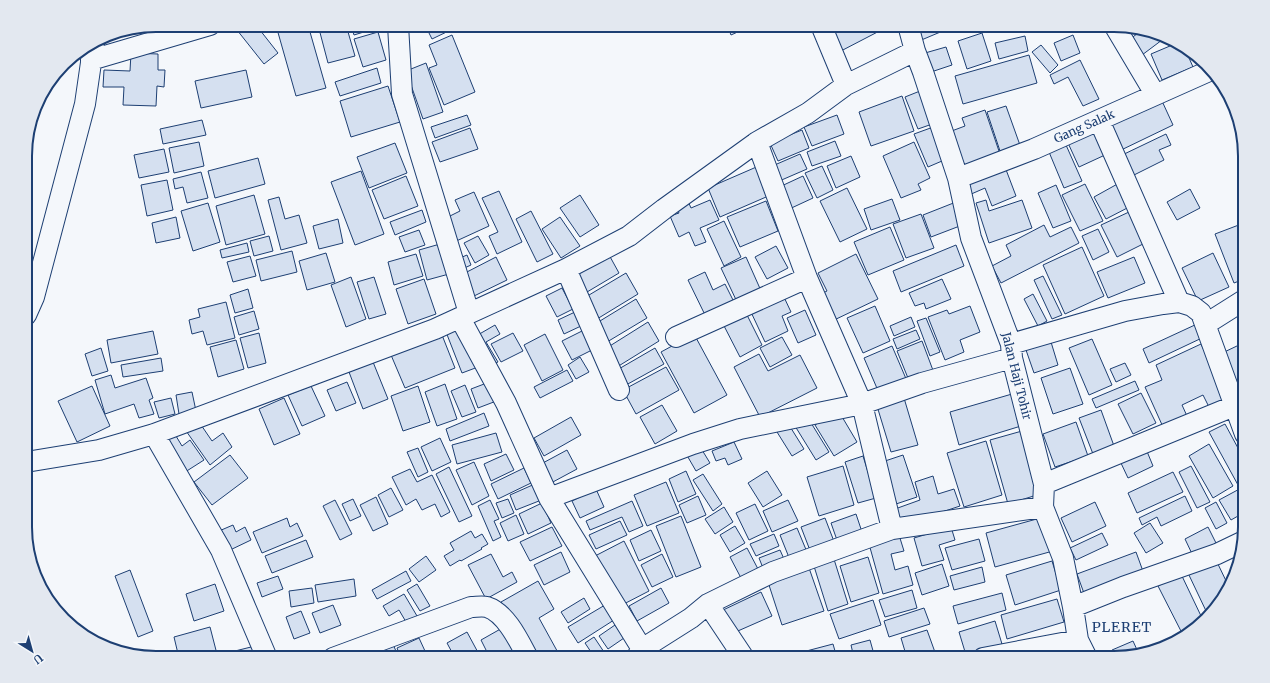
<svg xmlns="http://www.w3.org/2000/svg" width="1270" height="683" viewBox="0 0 1270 683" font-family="Merriweather,serif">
<rect width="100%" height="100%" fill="#f4f7fb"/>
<path fill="#d5e0f0" stroke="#1d3f73" d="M243,25H256L278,53L264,64L237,30Z
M293,25H308L326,88L296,96L277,29Z
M318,25H346L355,56L328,63Z
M351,25H379L380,27L354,35Z
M425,25H461L432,39Z
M727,25H753L731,35Z
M825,25H891L839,52Z
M912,25H957L919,41Z
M1141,31L1166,37L1142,55L1130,39Z
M378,32L386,60L363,67L354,39Z
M982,33L991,61L967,69L958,41Z
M452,35L475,92L444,105L429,68L437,65L429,45Z
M1073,35L1080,53L1061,61L1054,43Z
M1025,36L1028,51L999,59L995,43Z
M1177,43L1186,51L1193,67L1162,80L1151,54Z
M1041,45L1058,65L1050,73L1032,52Z
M946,47L952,65L931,72L925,53Z
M131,53L158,54V70H165L164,87L157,86L156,106L123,105L124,87H103L104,70L130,71Z
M1029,55L1037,83L963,104L955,76Z
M1080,60L1099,99L1083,106L1068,77L1054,84L1050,75Z
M426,63L443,112L423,119L406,71Z
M377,68L381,83L340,96L335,82Z
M246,70L252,97L201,108L195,81Z
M388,86L400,122L351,137L340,101Z
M925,89L938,122L918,129L905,97Z
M902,96L914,131L871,146L859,112Z
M1162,101L1173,125L1117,152L1105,128Z
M1006,106L1021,148L1001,154L987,112Z
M985,110L1001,157L962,170L949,132L965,126L962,118Z
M467,115L471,125L435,138L431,127Z
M837,115L844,134L812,146L804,127Z
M202,120L206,135L163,144L160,129Z
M936,126L949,158L928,167L914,134Z
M470,128L478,149L440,162L432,142Z
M802,130L809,148L778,161L770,143Z
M1094,131L1105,155L1079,167L1068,143Z
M1166,134L1171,145L1159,150L1164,160L1128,178L1118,157Z
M835,141L841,156L812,166L807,152Z
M199,142L204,166L174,173L169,148Z
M914,142L930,178L918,184L921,190L901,198L883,156Z
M395,143L407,173L369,188L357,157Z
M1066,145L1082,181L1064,188L1049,152Z
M164,149L169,172L139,178L134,155Z
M800,154L807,169L777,182L770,167Z
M851,156L860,177L836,188L827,166Z
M258,158L265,184L215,198L208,171Z
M761,165L773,194L720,217L708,188Z
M822,166L833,190L817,198L805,173Z
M1005,167L1016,196L992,206L985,188L969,195L964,183Z
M361,171L384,234L355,245L331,182Z
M201,172L208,198L187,203L183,187L175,189L173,179Z
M406,176L418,206L384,219L372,190Z
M803,176L813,198L785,211L775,189Z
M167,180L173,210L147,216L141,185Z
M1121,182L1133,205L1106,219L1094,197Z
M1085,184L1103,221L1080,231L1062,195Z
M1056,185L1071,221L1053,228L1038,193Z
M847,188L867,229L840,242L820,201Z
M1190,189L1200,208L1177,220L1167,202Z
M499,191L522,242L497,254L489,236L498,232L482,198Z
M474,192L489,226L452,243L442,220L460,211L455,200Z
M254,195L265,234L226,245L216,206Z
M580,195L599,225L580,237L560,208Z
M279,197L285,219L299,215L307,243L281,250L268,200Z
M687,199L691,208L710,200L719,220L700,228L706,242L695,246L689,232L679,237L670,216L679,213L675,204Z
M892,199L900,220L871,230L864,209Z
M986,200L989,211L1022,200L1032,228L989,243L976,203Z
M766,201L778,231L740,247L727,217Z
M956,202L965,224L931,237L923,215Z
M208,203L220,242L193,251L181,211Z
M422,210L426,222L395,235L390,222Z
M531,211L553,254L537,262L516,219Z
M1129,212L1143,244L1117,257L1101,225Z
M921,214L934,248L906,258L893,224Z
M176,217L180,238L156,243L152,223Z
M560,217L580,246L561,258L542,229Z
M338,219L343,243L319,249L313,226Z
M724,221L741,257L724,266L707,229Z
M1244,223V279L1234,283L1215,234Z
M1044,225L1050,237L1071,227L1079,243L1001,283L992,266L1011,256L1006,245Z
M890,227L904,260L868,275L854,242Z
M1098,229L1109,252L1093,260L1082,236Z
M419,230L425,245L405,252L399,237Z
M269,236L273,251L254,256L250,241Z
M478,236L489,255L475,263L464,243Z
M247,243L249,252L222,258L220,250Z
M440,244L449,274L427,280L419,250Z
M956,245L964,266L901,292L893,271Z
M776,246L788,268L767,279L755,257Z
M1082,247L1104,296L1065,314L1043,265Z
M292,251L297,272L261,281L256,260Z
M326,253L335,282L307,290L299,261Z
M608,253L619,273L582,295L570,275Z
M1213,253L1229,287L1198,301L1182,268Z
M416,254L423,276L394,285L388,262Z
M856,254L878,299L830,322L817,296L827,291L818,273Z
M467,255L471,265L460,270L455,260Z
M250,256L256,276L233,282L227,262Z
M496,257L507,280L474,296L463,274Z
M746,257L762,293L738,304L721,268Z
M1134,257L1145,283L1108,298L1097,272Z
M705,272L713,290L725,284L736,306L707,319L688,280Z
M626,273L638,294L597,319L584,298Z
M1043,276L1062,315L1052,319L1034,280Z
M351,277L366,319L346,327L331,285Z
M374,277L386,314L369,319L357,282Z
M424,279L436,314L408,324L396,289Z
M942,279L951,299L926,309L924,303L915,306L909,293Z
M562,288L573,309L557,317L546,296Z
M248,289L253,308L235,313L230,295Z
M1033,294L1047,321L1038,326L1024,299Z
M783,295L791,312L782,316L788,331L765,342L750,310Z
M636,299L647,318L607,342L595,324Z
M226,302L235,338L207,345L203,331L192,334L189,320L200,317L198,309Z
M875,306L890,341L863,353L847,318Z
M970,306L980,332L960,340L964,352L945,360L928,317L947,310L949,314Z
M805,310L816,335L798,343L787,318Z
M254,311L259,329L239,335L234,317Z
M745,311L762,345L740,357L722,322Z
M575,312L581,326L564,334L558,320Z
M911,317L915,327L894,336L890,326Z
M926,318L940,352L930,356L917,321Z
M648,322L659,341L617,367L605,349Z
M1197,324L1204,337L1149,363L1143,349Z
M495,325L500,334L486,342L498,362L491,365L476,336Z
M461,326L478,367L462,373L446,332Z
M586,329L596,348L572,360L562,341Z
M916,330L920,339L897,349L893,339Z
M153,331L158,354L111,363L107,340Z
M259,333L266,363L248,368L240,338Z
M513,333L523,351L501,362L491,344Z
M545,334L563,370L542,381L524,345Z
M694,334L727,395L694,413L661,352Z
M442,335L455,368L405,388L391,355Z
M782,337L792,355L770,367L760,348Z
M1092,339L1112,385L1089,395L1069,348Z
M236,340L244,369L218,377L210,347Z
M922,341L934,373L910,383L897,351Z
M1051,342L1058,365L1034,373L1026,350Z
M1201,344L1227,398L1209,407L1203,395L1182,405L1187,416L1163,427L1145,387L1162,380L1156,365Z
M1239,345L1245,355V398L1240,400L1218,355Z
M892,346L907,381L879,393L864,358Z
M101,348L108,371L92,376L85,354Z
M655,348L664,364L626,385L617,370Z
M759,354L768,371L800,355L817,388L760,417L734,367Z
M580,357L589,372L576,379L568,365Z
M161,358L163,371L123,377L121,365Z
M373,362L388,399L363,409L349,372Z
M1125,363L1131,375L1116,382L1110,369Z
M666,367L679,390L636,414L623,390Z
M1070,368L1083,404L1053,414L1041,378Z
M567,370L573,381L540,398L534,387Z
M111,375L115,388L146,378L153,398L149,400L154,414L139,418L134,404L105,414L95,380Z
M492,381L499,400L478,408L471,389Z
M1135,381L1139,390L1096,408L1092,399Z
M347,382L356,403L336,411L327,390Z
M445,384L457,419L437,426L425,392Z
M465,385L476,412L462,417L451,391Z
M92,386L110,426L77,442L58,401Z
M311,386L325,416L302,426L288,395Z
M418,386L430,422L403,431L391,396Z
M192,392L196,411L179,414L176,395Z
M1141,393L1156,423L1133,434L1118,404Z
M1012,394L1021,426L959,445L950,412Z
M171,398L175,414L159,418L154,402Z
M284,398L300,434L274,445L259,409Z
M904,398L918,445L891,452L877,406Z
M662,405L677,431L655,444L640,417Z
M838,410L857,442L834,456L815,425Z
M1101,410L1114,446L1093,454L1079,418Z
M484,413L489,426L450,441L446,429Z
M571,417L581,435L544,456L534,438Z
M808,418L829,452L816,460L795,426Z
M197,419L212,441L223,433L232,447L210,465L184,428Z
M1076,422L1088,456L1055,467L1043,434Z
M1225,424L1245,461V481L1238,485L1209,432Z
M789,425L804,449L792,456L777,432Z
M173,431L182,446L190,440L204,460L182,474L159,441Z
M1022,431L1040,494L1008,504L990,440Z
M496,433L502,452L457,464L452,445Z
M440,438L451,462L432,471L421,447Z
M986,441L1002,495L964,507L947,453Z
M734,442L742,459L728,465L725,458L716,461L712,451Z
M1209,444L1233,486L1213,498L1189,456Z
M699,445L710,463L696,471L685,452Z
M418,448L428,472L418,477L407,452Z
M1146,449L1153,466L1128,478L1120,461Z
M567,450L577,469L551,483L541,464Z
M506,454L514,470L491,481L484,464Z
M230,455L248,478L212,505L194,482Z
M903,455L917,497L893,505L879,463Z
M863,456L876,498L858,503L845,462Z
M474,462L489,496L472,505L456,470Z
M843,466L854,505L819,516L807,477Z
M1191,466L1210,502L1197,508L1179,472Z
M449,467L472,516L459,522L436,474Z
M524,468L531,483L498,499L491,484Z
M410,469L417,482L432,475L450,512L441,517L435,504L422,510L416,499L406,505L392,477Z
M686,471L696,494L678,502L669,479Z
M767,471L782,495L763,507L748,483Z
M1173,472L1183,492L1137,513L1128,493Z
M703,474L722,504L713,511L693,480Z
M933,476L938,494L954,489L960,506L900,526L895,509L920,500L915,482Z
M666,482L679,513L647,526L634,495Z
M537,483L544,499L516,510L510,495Z
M1245,486V512L1231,520L1219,500Z
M391,488L403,510L389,517L378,495Z
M596,489L604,507L580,518L572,501Z
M698,496L706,515L687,523L679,505Z
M1185,496L1192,511L1161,526L1157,517L1142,525L1139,518Z
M376,497L388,524L373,531L360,505Z
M353,499L361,516L350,521L342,504Z
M508,499L514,513L502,518L496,503Z
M335,500L352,534L340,540L323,506Z
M490,500L499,519L494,521L501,537L493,541L478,506Z
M788,500L798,521L772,532L763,511Z
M632,501L643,526L629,532L622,517L590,530L586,521Z
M1095,502L1106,526L1072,542L1061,518Z
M1216,502L1227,523L1216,529L1205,508Z
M542,503L551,523L528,534L519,514Z
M755,504L768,531L749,540L736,513Z
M724,507L733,522L715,534L705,519Z
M856,514L863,535L838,543L831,523Z
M516,515L524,534L508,541L500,523Z
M681,516L701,567L676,577L656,526Z
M1044,517L1053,551L995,567L986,533Z
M1245,517V527L1244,530L1239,520Z
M287,518L290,527L297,523L303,536L262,553L253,532Z
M825,518L835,544L811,553L801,527Z
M620,521L627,535L596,549L589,535Z
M1150,523L1163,543L1146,553L1134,533Z
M233,525L236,532L245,527L251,540L228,551L219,531Z
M735,526L745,543L730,552L720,535Z
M552,527L562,546L530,561L520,542Z
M951,527L955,540L939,545L944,560L922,566L914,538Z
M1208,527L1218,547L1194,558L1185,539Z
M797,528L807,552L790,560L780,535Z
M651,530L661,551L639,561L630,540Z
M471,531L475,538L482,534L488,544L481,548L482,549L461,561L460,560L450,566L444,556L454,550L450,543Z
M1102,533L1108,545L1076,560L1070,548Z
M774,534L779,546L756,556L750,544Z
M899,535L904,551L891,554L895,570L908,566L913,585L883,594L869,544Z
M979,539L985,561L952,570L945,548Z
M306,540L313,557L272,573L265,556Z
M624,541L649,591L620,606L595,556Z
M747,548L758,569L741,578L730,557Z
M780,550L784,559L763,568L759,558Z
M561,552L570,572L544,585L534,565Z
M1136,552L1144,574L1085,596L1077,574Z
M491,554L503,577L512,572L517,582L486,599L468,565Z
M662,554L673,577L652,587L641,565Z
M426,556L436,570L419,582L409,569Z
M833,556L848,604L828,611L813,563Z
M868,557L879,593L851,602L840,566Z
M1216,560L1229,587L1207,613L1188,573Z
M1052,561L1061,590L1015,605L1006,575Z
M942,564L949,586L922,595L915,573Z
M808,565L824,611L782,625L767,579Z
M982,567L985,582L954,590L950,576Z
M130,570L153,631L138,637L115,576Z
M406,571L411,581L377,599L372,590Z
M1181,574L1202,618L1187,636L1184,637L1158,586Z
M278,576L283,589L262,597L257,583Z
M354,579L356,596L318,602L315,585Z
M538,581L554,609L539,618L561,658H533L501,602Z
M215,584L224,611L194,621L186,594Z
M417,584L430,606L420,611L407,590Z
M312,588L314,603L291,607L289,591Z
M661,588L669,603L637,621L629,606Z
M912,590L917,608L885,617L879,600Z
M761,592L772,616L731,634L721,611Z
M1002,593L1006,610L958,624L953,606Z
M404,594L420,621L409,627L399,610L389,616L383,606Z
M584,598L590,609L568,623L561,612Z
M1057,599L1064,622L1007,639L1001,615Z
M873,600L881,625L839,639L830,614Z
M333,605L341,625L320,633L312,613Z
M605,605L614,620L578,643L568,627Z
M924,608L930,624L889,637L884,621Z
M301,611L310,633L294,639L286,617Z
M995,621L1002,644L966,655L959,632Z
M615,625L624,638L608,649L599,636Z
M210,627L218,658H179L174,637Z
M504,627L519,658H490L481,640Z
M927,630L936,655L928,658H907L901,638Z
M467,632L481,658H455L447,643Z
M594,637L608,658H595L585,643Z
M419,638L425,651L411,658H401L397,648Z
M870,640L875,658H854L851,645Z
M1133,641L1138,652L1123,658H1116L1112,650Z
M392,642L399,658H373L370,651Z
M833,644L837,658H796L795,654Z
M255,646L259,658H224L223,654Z"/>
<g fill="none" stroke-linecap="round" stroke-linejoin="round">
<defs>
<path id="street" d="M398,25L402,94L469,313
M821,25L846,85
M908,25L915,51L923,72L958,178L971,238L1011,344L1012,358L1044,484L1043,507L1063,558L1073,607L1078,640L1087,658
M1114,25L1155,94
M91,60L210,25
M1099,120L1179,302
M958,178L1034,149L1209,71
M566,269L619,390
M807,278L862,404L892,529
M26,315L34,297L85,104L94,42
M460,318L506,403L549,498L642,649
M1206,324L1244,300
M676,337L807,278L757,142
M1011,344L1125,311L1163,304L1179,302L1192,306L1201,313L1245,434
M154,434L221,550L267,658
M26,462L99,450L154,434L435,329L566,269L629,236L664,209L757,142L808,113L846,85L915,51
M1044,484L1234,406
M549,498L693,444L740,429L862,404L922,383L1012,358
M708,604L744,658
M1073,607L1123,587L1217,554L1242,542
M333,658L471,607C476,607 482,606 487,607C506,613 519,641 528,658
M636,658L642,649L691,618L708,604L773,572L892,529L1043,507
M983,658L1078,640"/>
</defs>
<use href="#street" stroke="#1d3f73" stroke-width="22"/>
<use href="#street" stroke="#f4f7fb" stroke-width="20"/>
</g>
<g text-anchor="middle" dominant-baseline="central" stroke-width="3" stroke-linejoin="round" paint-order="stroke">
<g font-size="12" fill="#1d3f73" stroke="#f4f7fb">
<text transform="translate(1084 126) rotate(-24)">Gang Salak</text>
<text transform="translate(1017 376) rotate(76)">Jalan Haji Tohir</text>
</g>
<g font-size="14" letter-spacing="1" fill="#1d3f73" stroke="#f4f7fb">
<text x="1122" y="627">PLERET</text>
</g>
</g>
<path d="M0 0H1270V683H0ZM156 32H1114A124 124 0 0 1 1238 156V527A124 124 0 0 1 1114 651H156A124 124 0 0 1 32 527V156A124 124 0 0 1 156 32Z" fill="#e3e8f0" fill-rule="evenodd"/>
<path fill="none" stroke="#1d3f73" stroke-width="2" d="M156 32H1114A124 124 0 0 1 1238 156V527A124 124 0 0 1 1114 651H156A124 124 0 0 1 32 527V156A124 124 0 0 1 156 32Z"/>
<g transform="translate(32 651) rotate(143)" stroke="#f4f7fb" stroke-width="3" paint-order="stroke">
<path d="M0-3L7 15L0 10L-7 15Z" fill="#1d3f73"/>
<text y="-6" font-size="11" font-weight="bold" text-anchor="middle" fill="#1d3f73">U</text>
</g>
</svg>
